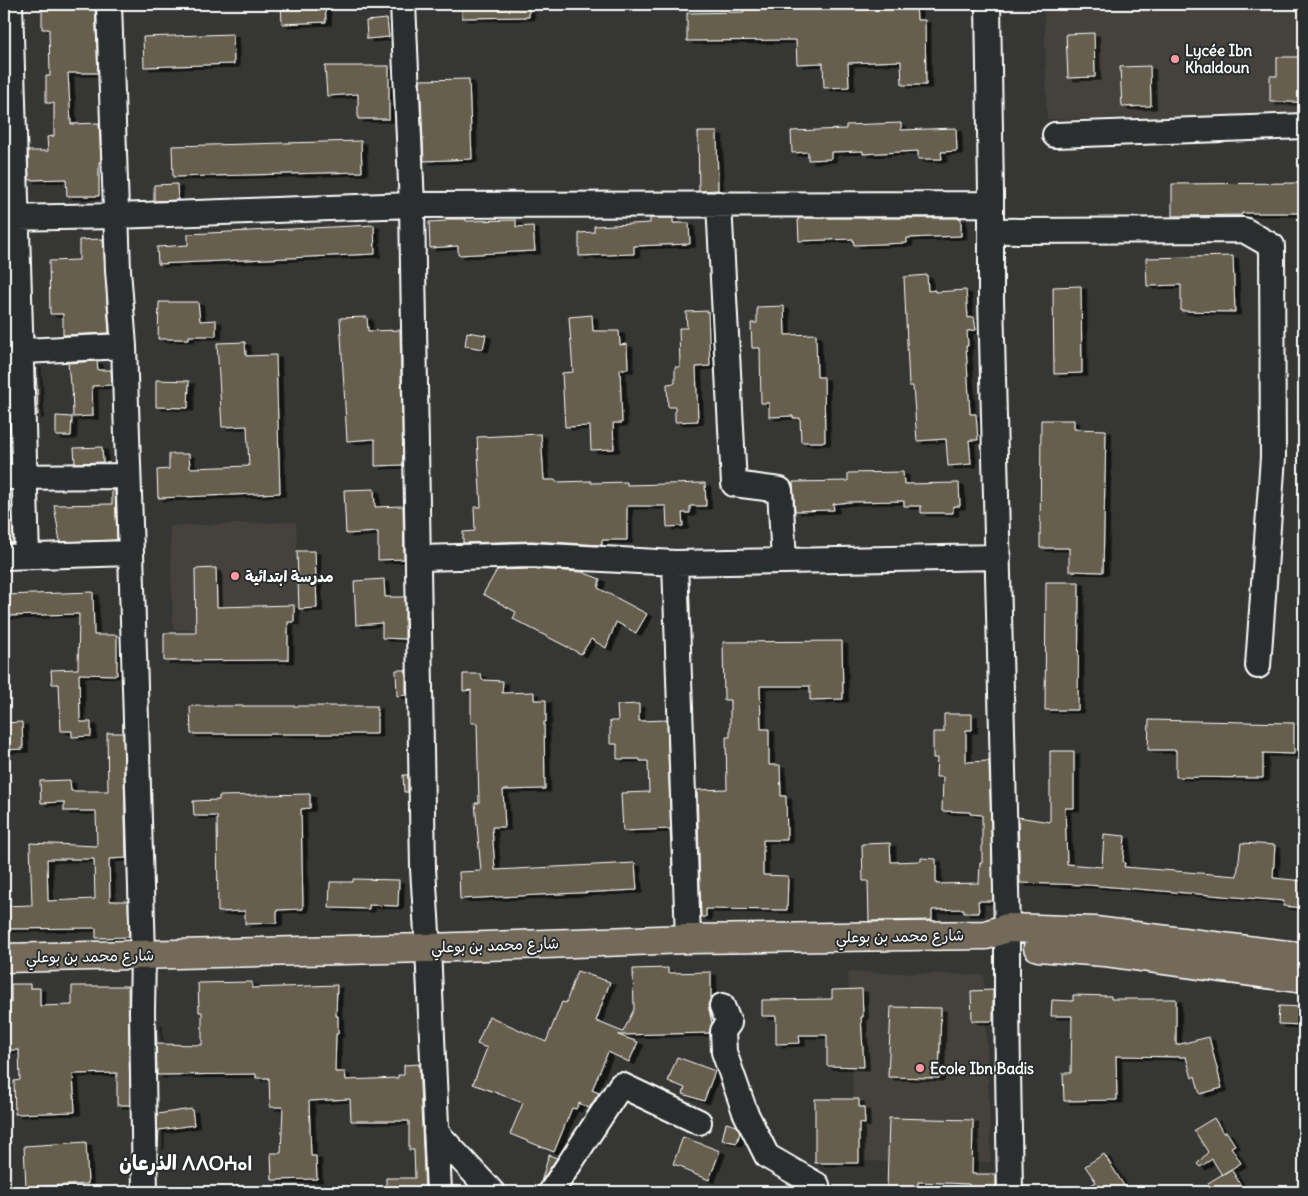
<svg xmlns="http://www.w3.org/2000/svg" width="1308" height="1196" viewBox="0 0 1308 1196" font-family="Delius,'Playpen Sans Arabic','Noto Sans Tifinagh',sans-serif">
<defs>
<filter id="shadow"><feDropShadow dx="5.5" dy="3" stdDeviation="0" flood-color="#0009"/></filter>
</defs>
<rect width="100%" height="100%" fill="#363734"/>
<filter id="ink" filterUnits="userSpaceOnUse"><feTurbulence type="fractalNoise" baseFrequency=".02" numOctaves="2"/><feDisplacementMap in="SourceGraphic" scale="10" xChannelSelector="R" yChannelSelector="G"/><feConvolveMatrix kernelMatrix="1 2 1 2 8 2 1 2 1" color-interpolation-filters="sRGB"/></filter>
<g filter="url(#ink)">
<path fill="#44433c" d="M1044,4H1304V115L1047,119Z
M296,522L300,626L173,630L170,526Z
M848,972L984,975L991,1162L856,1161Z"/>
<path fill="#665e4e" stroke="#fff" fill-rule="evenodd" filter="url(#shadow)" d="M95,4L98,73H68L71,124L99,123L101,162H99V196H67L66,179L29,180L28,151H48L47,137L54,136V103H46V76H50L49,29H42V5Z
M281,4H325L326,22L282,24Z
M462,4H529V17L462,18Z
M743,4H916L917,20H925L926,85H902L901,61L848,63L849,87L824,88L823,63L797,64L796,40L687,41V13L744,12Z
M387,19L389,37L367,39L366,21Z
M1094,33L1095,77L1068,78L1066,34Z
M233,34L234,64L144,67L143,37Z
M1277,57H1304V102H1270V76H1277Z
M325,66H389V119H358V94L327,96Z
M1150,66L1151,106L1122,107L1120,67Z
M469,79L472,159L424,161L420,80Z
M901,123V130L956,128L957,151L941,152L942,159H918V151L863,154V151L831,152V159L808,160V152L792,153L791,131L846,129V125Z
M698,132H717L718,190L699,191Z
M361,141L362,172L173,177L172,146Z
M1304,183V213H1242V215L1172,216V184Z
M177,184L178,200L154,201V185Z
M650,218H673V223H689L690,244L634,246V254L579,256V233L594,232V226L650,223Z
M798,218H961V236L907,238V243L854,245L853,239L799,241Z
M446,219H466V221L516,220V227L533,226L535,251L458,255V246L430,248L429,222L446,221Z
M374,225L375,254L158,264L157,247L188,245V234Z
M103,239L109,333L63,335V314H50L49,261L79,260V240Z
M1233,256L1235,312L1181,311V285L1147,286L1146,258Z
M927,275L928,291L935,290V292L966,290L968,318L974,317L976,330L967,331L968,346H966L970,414H976L978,440H969L971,464L948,466L946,439L917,441L913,386H909L904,277Z
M1081,286L1082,373L1054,374L1053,287Z
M159,302H198L200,321L216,320V336H189V339H158Z
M784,306L785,335L816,334L817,377H824L825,442H801L800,418H793V416L769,417V403H761L760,348H752L751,323H757V307Z
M4,307H6V329H4Z
M708,311L710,366L696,367L698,421L675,422V407H668L667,384L675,383V367H680L679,328H687L686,312Z
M592,315L593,331H619L620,345L627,344L628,369H620L622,423H613L614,449L591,450L590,426L565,427L562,373L573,372L569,317Z
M367,317L368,331L400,330L403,465L375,466V439L347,441L340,318Z
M467,332L486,335L483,349L465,346Z
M245,342L246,356L276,355L280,493L158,498L157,470L169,469V454H189L190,468L249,466L247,426L222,427L217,343Z
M97,361L98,370H111L112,385L92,386L93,416L73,417L72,384H70L68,363Z
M35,364L37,386L38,415H36Z
M4,366H7L9,412H4Z
M156,380L189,381L188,408L156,407Z
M56,416L72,417L71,436H56Z
M1041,420H1074V429L1106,430L1103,572L1069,571V548H1040Z
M541,434L544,480H556V482L591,481V483L627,482V485L705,483L706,506H690V513H682L683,526L667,527L666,506H627V540H602V545L532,541L463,543V532L475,531L474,507H481L477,437Z
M102,447L103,462L75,463L74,448Z
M903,472L904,484L959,483L960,506H953V513H921V506H904V501L849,502L833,504L834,510L795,511L793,482L848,481V473Z
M374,489L375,507L403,506L404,559L378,560V532L346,534L344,490Z
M112,490H115L117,540L60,542L54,505L112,504Z
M4,507H12L13,543H4Z
M297,551H315L317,608L299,609Z
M216,568L217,607L294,605V622H288V660L164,661V633H196L195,569Z
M531,569L582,572L600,579L598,588L647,614L636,633L616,622L606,648L591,639L581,654L513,619L516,612L483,594L497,570Z
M384,579L385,597H405V639L382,638V623L356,625L354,581Z
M1046,582H1079L1078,710H1045Z
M93,592L94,635H117V675L79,674L80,722H91V736L72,737V731H61L59,684H52L51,670L78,669L79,614L4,616V595Z
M842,641L843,699L810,700V686H760L761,729H769V765H780L781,796H786L787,840H763V875L788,876L787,910L706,909V917H701L697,790L727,789L726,737H730V700H724L723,642Z
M396,670H406V695L397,696Z
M463,674H481L482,680L503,681L502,693L534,692V700H546V722H544L545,789L503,790L505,827H492L495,870L635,863L637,890L460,899L459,872L481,871L475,803H479L477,723H471V690L463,691Z
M639,704V721L667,720L672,868L670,829L623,831L621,793L649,792L648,761H640V759H617V744H610V721H618L617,705Z
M190,706H377V734H191Z
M944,714H972V730H966V762L989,761L993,901H978L979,913H964V909L932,910V920L869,921L868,881H863L862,844L890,843L891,862L921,861V858L936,859V884L979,883L980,863H982V815L970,814V812L942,811L943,777H936L937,758H933V732H944Z
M1149,720L1294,723V754L1263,753V778L1176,777V750H1148Z
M22,722L23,749L4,750V723Z
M107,733H123L126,858L109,859L110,901H128L129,937L96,938V928L4,929V906L32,905L30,843L97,846L96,811H64V802L41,803L40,781L70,780L71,791H108ZM47,859H94L95,899L48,901Z
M1050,751H1074V808H1065L1067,864L1102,867L1104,834L1125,836L1123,862L1125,863L1124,867L1237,876L1241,843L1275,845L1273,878L1304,881V908L1283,906L1284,901L1088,885L1020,883L1018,817L1050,822Z
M403,775H408V792H404Z
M310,794V808L301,809L303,909L277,910V923L245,924V911L218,912L217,816H194L193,801L219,800V796Z
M353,879L399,880L398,906L369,905V909L329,908L330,882H353Z
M668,968V973L711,972V997L708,1005L712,1023L709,1033L618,1035L638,1042L629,1062L608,1052L592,1090L599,1093L589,1108L579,1103L576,1109L572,1108L554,1152L510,1134L523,1103L473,1084L487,1048L477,1044L489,1016L546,1042L562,1002L566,1003L577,971L610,982L596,1021L623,1032L634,1009L633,969Z
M252,982V988L337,985L336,1016H338V1034H336L335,1072H345L346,1080L398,1078V1075H404V1065L419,1064L425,1192H386V1178H415L414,1150H409V1121H351L350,1099L309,1101L311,1156H316L317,1179L272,1180L271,1153H281L283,1107H270L269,1078H256V1074L157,1075L156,1022L157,1044L202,1045V1012H199L198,983Z
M11,984H30V988H40V1006L72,1005V986H128L130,1105H117V1073L73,1074L75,1112L15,1114L14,1081L20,1080L19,1050H4V1003H11Z
M862,989L863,1017H861L864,1067L827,1066V1035H799L800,1043L776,1044V1016H762V1000L832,999V990Z
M993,990V1021H972L971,991Z
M1073,995L1111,996V999H1176V1045L1209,1037L1222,1088L1200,1094L1195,1076L1192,1078L1186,1057L1116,1056L1117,1100L1064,1101L1063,1073H1071L1072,1016H1051L1052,1000L1073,1001Z
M1279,1006L1304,1007V1025L1278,1024Z
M891,1007L941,1008L939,1078L888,1077Z
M677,1057L715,1071L704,1101L683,1094L685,1088L668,1081Z
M815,1099H859V1107H864L865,1124L859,1123V1163H815Z
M192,1109L194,1125L159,1130L158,1147L157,1114Z
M889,1118L973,1120L972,1174H996V1192H969V1184L918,1182V1192H887Z
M1214,1118L1224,1134L1226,1131L1235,1145L1231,1147L1241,1163L1222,1175L1212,1159L1200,1167L1197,1164L1208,1152L1194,1130Z
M726,1123L737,1126L740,1132L737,1143L722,1140Z
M683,1137L720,1151L709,1180L684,1170L685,1168L673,1164Z
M86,1142L88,1184L26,1187L24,1146Z
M1104,1154L1128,1192H1080L1096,1182L1085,1166Z
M549,1155L557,1158L541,1182Z
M1231,1169L1245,1192H1214L1208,1183Z"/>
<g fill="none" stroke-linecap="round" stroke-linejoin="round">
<defs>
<path id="minor" d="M10,4L27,556
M109,4L118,270L124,346L131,553L143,954L142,1011L145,1192
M403,4L412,205L423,869L428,948L439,1192
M988,4L991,194V299L1007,928V1007L1010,1192
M1055,135L1304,126
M719,204L734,484L780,490L784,561
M4,218L116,216L412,205L991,204
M991,231L1244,230L1272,246L1273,457L1258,666
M4,352L124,346
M4,477L127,476
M4,557L131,553
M419,558L531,555L675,563L998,557
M675,563L688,939
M722,1006L729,1023L723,1031L724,1052L745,1112L767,1156L817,1185L819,1192
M436,1132L492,1192
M551,1192L621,1085L699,1122"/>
<path id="major" d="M1038,947L1104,952L1304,979
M4,958L428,948L688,939L986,935L1007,928L1095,931L1304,957"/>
</defs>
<use href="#minor" stroke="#fff" stroke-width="28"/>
<use href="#major" stroke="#fff" stroke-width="31"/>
<use href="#minor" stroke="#2a2d2e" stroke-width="24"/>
<use href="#major" stroke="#736b5a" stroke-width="28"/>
</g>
</g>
<g fill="#ff9aa2" stroke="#2a2d2e" stroke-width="2">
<circle cx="1175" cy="59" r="5"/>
<circle cx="235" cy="576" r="5"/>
<circle cx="920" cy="1068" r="5"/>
</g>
<g text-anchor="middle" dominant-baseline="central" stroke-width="4" stroke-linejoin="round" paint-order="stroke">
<g font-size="15" font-weight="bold" fill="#fff" stroke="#2a2d2e" text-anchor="start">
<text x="1185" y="50">Lycée Ibn<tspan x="1185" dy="17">Khaldoun</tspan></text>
<text x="245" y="576">مدرسة ابتدائية</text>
<text x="930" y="1068">Ecole Ibn Badis</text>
</g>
<g font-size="15" fill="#fff" stroke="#2a2d2e">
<text transform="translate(900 936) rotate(-1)">شارع محمد بن بوعلي</text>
<text transform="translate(495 945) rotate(-2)">شارع محمد بن بوعلي</text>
<text transform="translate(90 956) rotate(-1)">شارع محمد بن بوعلي</text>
</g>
<g font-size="20" font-weight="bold" fill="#fff" stroke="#2a2d2e">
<text x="186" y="1162">الذرعان ⴷⴷⵔⵄⴰⵏ</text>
</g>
</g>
<rect width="1308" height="1196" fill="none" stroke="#2a2d2e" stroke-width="20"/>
<rect x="10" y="10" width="1288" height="1176" fill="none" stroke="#fff" stroke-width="2" filter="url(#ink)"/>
</svg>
